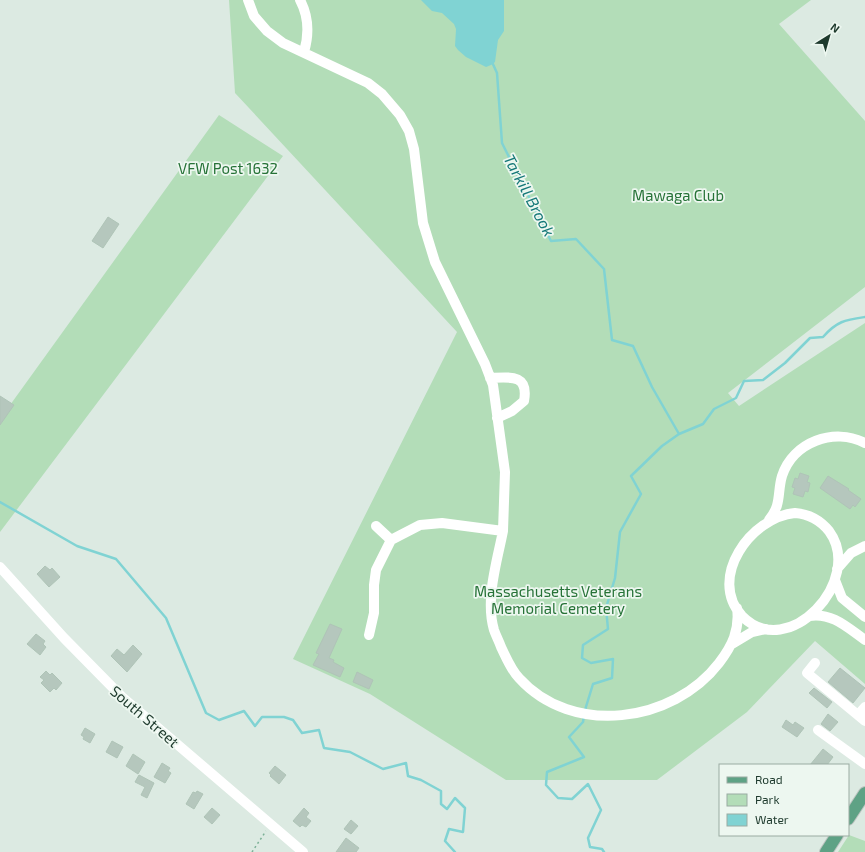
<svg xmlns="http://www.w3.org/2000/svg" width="865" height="852" viewBox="0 0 865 852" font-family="'Exo 2',sans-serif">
<rect width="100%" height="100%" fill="#dceae2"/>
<path fill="#b3ddb8" d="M229,0H811L779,24L865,121V287L728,393L739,406L865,323V684L815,641L747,712L657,780H506L370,694L293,659L457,332L235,93Z
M219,115L283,156L0,532V419Z
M849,835L865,841V852H838Z"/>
<path fill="#80d3d3" d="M421,0H504V31L498,40L495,62L491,65L486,67L466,57L458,50L455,46L456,29L454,24L442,13L432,11Z"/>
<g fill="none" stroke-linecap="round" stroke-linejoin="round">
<path stroke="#80d3d3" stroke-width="2.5" d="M492,62L497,73L502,143L551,241L576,239L604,269L612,340L633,346L652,387L679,434
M0,502L77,546L116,559L166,618L206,713L219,720L244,711L255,726L262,717H284L293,720L302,733L319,730L324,748L350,752L383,769L406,763L408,776L421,780L441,791V804L447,809L455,798L465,808L463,832L449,829L445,841L455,852
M585,710L593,684L612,678L613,659L591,663L582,658L583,645L608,629L606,608L615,578L620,532L641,494L631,476L662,446L679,434L703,424L714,409L736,398L744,381L763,380L785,363L810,338L823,337C837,321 845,320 865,317
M584,715L583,722L569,737L584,757L547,772L546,785L558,798L572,799L588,784L601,810L588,838L590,847L602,849L604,852"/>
</g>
<path fill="#b5c7bd" stroke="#afc4b7" d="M108,217L119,224L103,248L92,241Z
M0,396L14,405L0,425Z
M800,473L809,476L807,482L810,483L808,492L805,491L803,497L793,494L795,488L792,487L795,478L798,479Z
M828,476L849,489L848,490L861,499L855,507L853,505L850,509L820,488Z
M45,566L50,570L52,568L60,577L49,587L37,574Z
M330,624L342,629L329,658L334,660L333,662L344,668L340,677L313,665L319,654L316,653Z
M36,634L45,641L43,644L46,647L40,655L27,644Z
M133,645L142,654L127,672L111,656L117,649L124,655Z
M840,668L865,688L853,703L828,682Z
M46,671L50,675L52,673L62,683L56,690L54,688L50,692L41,683L44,680L40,677Z
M357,672L373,680L369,689L353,682Z
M814,688L832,702L827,708L809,693Z
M828,714L838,722L830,731L821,724Z
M786,720L793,725L795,722L804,728L797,737L782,727Z
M85,728L95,734L90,743L83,739L84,737L81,735Z
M112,741L123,747L117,758L106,752Z
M823,749L833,757L827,765H810Z
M133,754L145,762L138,774L126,766Z
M162,763L170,768L168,771L171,773L165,783L154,777Z
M275,766L286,775L279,784L270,776L271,775L269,773Z
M139,775L154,783L147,798L141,795L145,787L135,782Z
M197,791L203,794L194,809L186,804L193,792L196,793Z
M212,808L220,815L212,824L204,817Z
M304,808L309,813L306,817L311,821L306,827L302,825L300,827L293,821Z
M351,820L358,826L351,834L344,829Z
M346,838L359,848L356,852H336Z"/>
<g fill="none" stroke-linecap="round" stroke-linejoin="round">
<defs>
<path id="major" d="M848,819L865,793
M826,852L837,835"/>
</defs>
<use href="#major" stroke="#bcc4c0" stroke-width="14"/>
<path stroke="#7bb096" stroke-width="1.5" stroke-dasharray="2 3" stroke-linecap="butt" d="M252,852L266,831"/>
<path stroke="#fff" stroke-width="10" d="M248,0L254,16L267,31L283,43L368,83L382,94L400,115L409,131L414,149L423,223L435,262L485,364L493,385L505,472L503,531L442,523L420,525L391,540L376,526
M300,0C309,17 309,35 304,52
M490,378C510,377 529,374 524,401L512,411L497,418
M795,513C808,514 820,520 829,531C865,580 788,663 742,616C707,578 751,517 795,513Z
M769,520C782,504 777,493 782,476C793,442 834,427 865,443
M503,531C497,562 485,599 494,630C496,636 499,641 501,647C506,657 511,670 519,678C572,737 673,723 719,663C732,646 740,630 737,608
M0,567L64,638L122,697L303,852
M837,569L851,553L865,546
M835,580L842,598L865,617
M809,616C832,612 848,628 865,640
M369,635L374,613V585L376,570L391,540
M732,644L752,632L766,629
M815,663L807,673L865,721
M858,715L865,707
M818,730L865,764"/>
<use href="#major" stroke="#5ea285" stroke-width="12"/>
</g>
<g text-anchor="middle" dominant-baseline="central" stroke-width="3.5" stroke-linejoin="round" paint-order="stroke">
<g font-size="15" fill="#267237" stroke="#edf7f0">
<text x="228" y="168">VFW Post 1632</text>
<text x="678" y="195">Mawaga Club</text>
<text x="558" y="591">Massachusetts Veterans<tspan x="558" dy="17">Memorial Cemetery</tspan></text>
</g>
<g font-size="15" fill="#1e3a2d" stroke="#edf7f0">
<text transform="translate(145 716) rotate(41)">South Street</text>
</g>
<g font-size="16" font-style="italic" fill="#157878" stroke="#edf7f0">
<text transform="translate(530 195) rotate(62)">Tarkill Brook</text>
</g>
</g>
<rect x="719" y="764" width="130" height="72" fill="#edf7f0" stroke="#9aaba2"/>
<rect x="727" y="777" width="20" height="6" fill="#5ea285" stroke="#9aaba2"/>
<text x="755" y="784" font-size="12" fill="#1e3a2d">Road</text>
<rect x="727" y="794" width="20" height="12" fill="#b3ddb8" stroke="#9aaba2"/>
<text x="755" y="804" font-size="12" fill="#1e3a2d">Park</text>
<rect x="727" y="814" width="20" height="12" fill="#80d3d3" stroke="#9aaba2"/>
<text x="755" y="824" font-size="12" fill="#1e3a2d">Water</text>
<g transform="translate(829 36) rotate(37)" stroke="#edf7f0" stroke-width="3" paint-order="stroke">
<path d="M0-3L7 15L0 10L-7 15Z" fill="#1e3a2d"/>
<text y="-6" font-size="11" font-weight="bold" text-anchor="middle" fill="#1e3a2d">N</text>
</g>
</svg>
